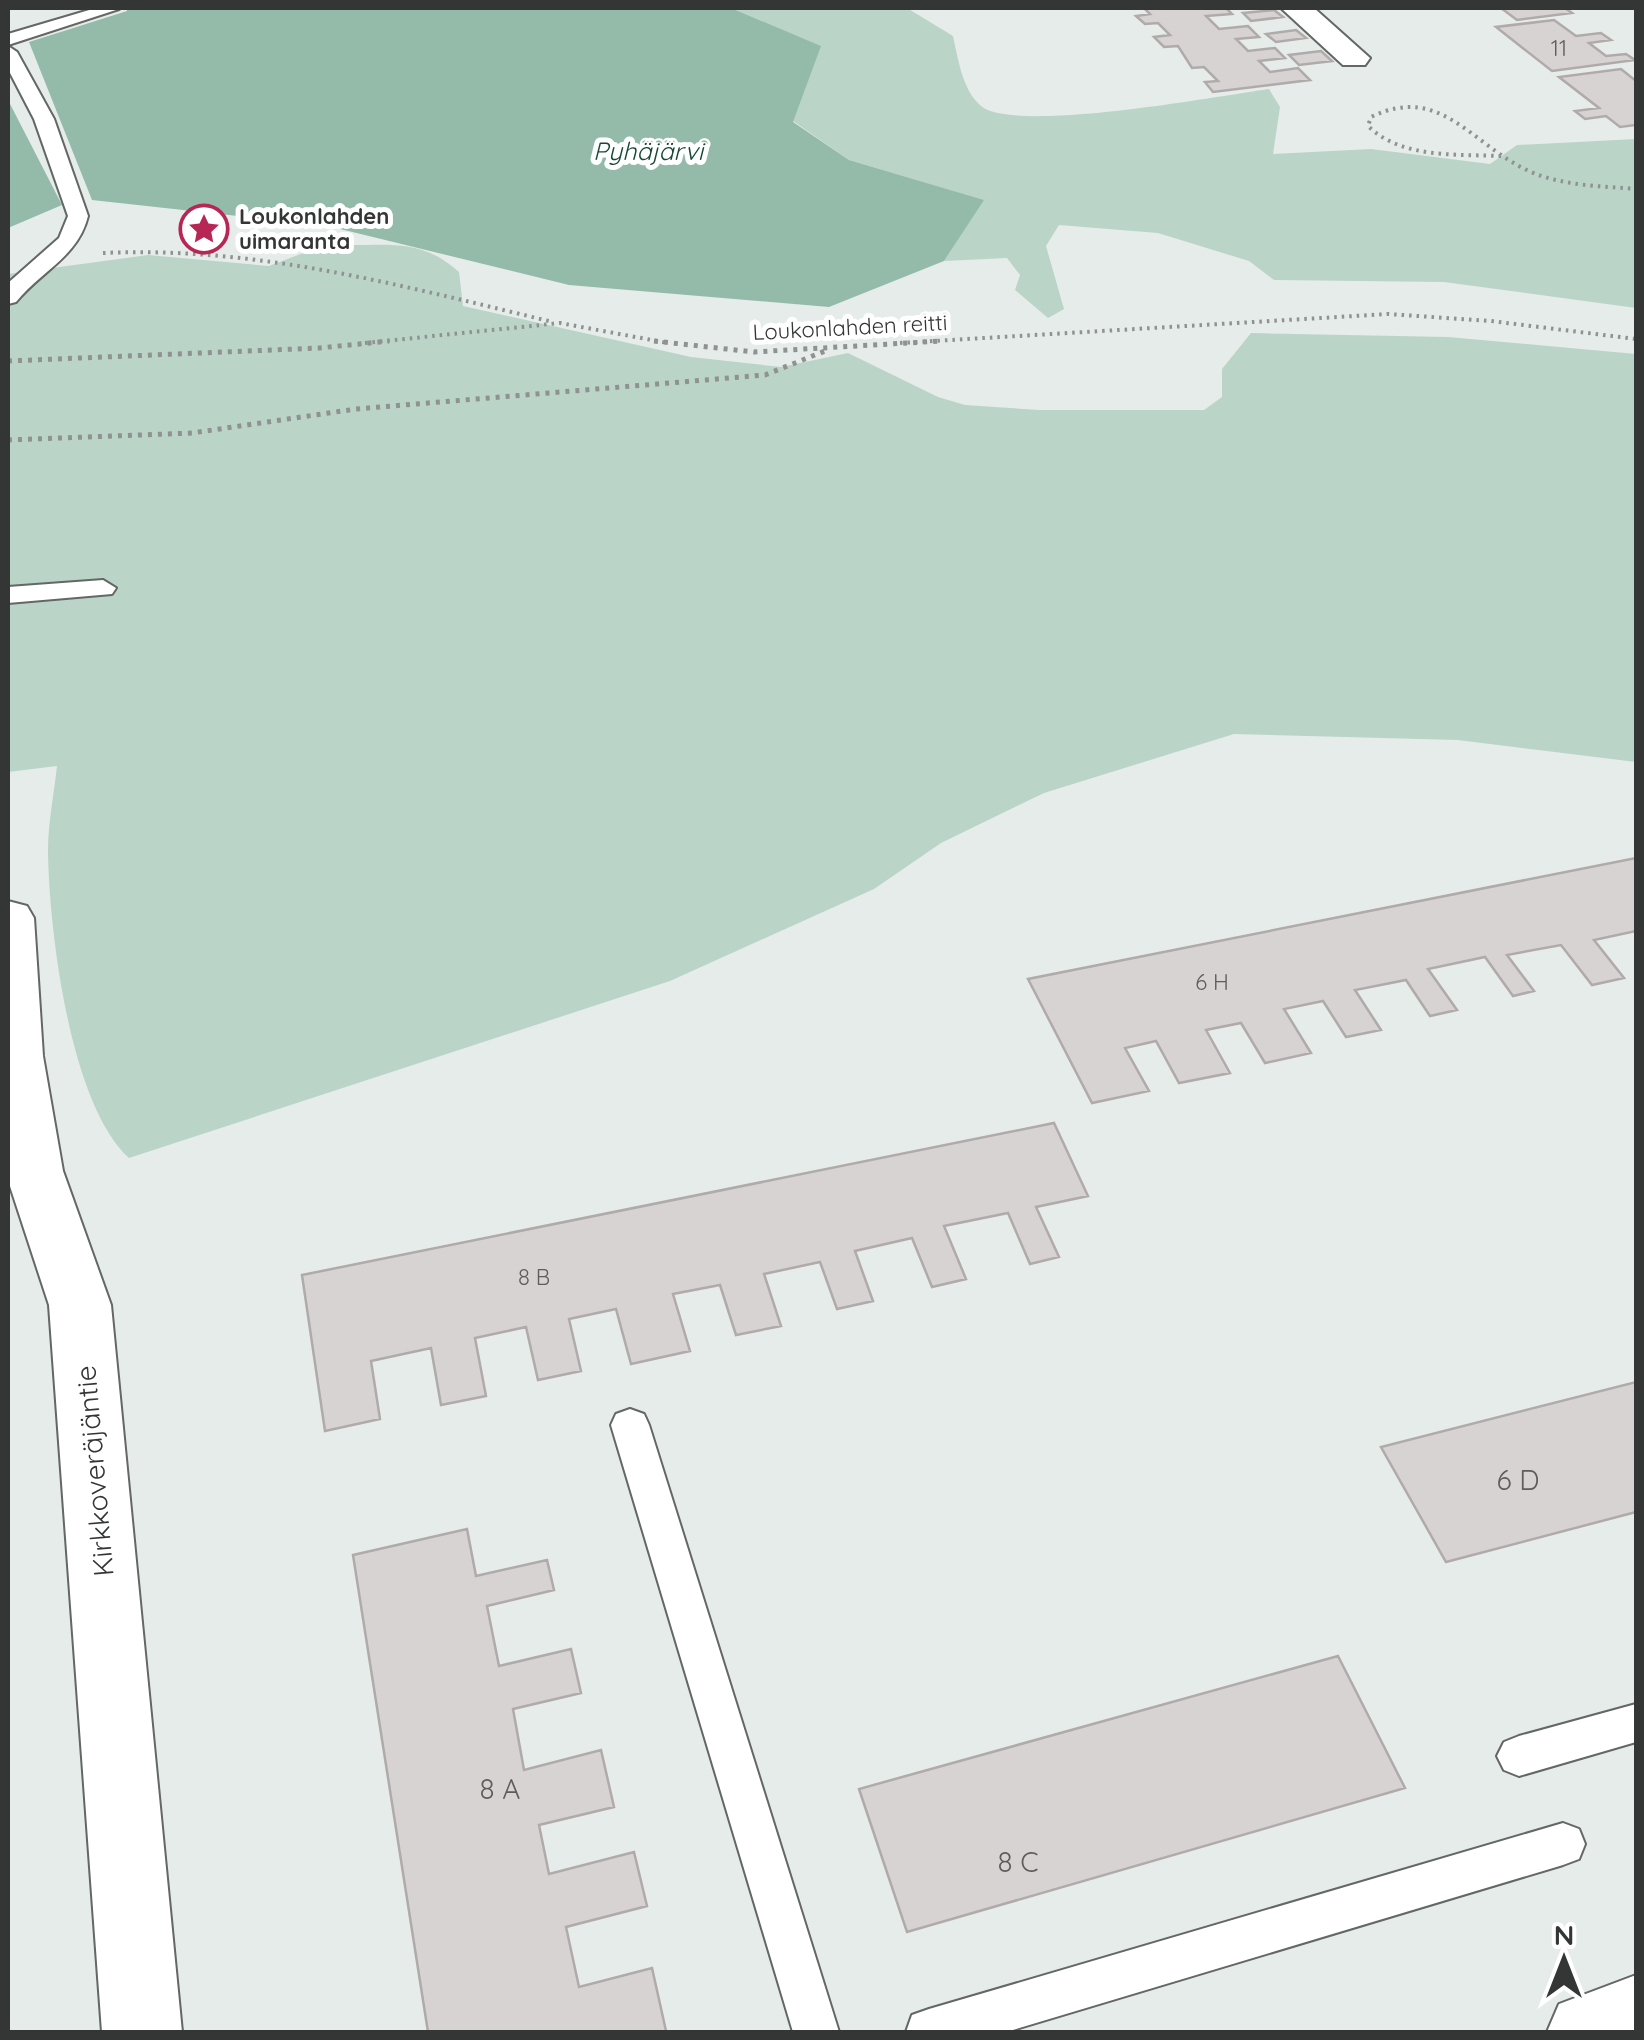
<svg xmlns="http://www.w3.org/2000/svg" width="1644" height="2040" viewBox="0 0 1644 2040" font-family="Quicksand,sans-serif">
<style>
.green{fill:#bbd4c8}
.water{fill:#94bba9}
.building{fill:#d8d3d3;stroke:#b0aaab;stroke-width:2.5}
.lines{fill:none;stroke-linecap:round;stroke-linejoin:round}
.service-casing{stroke:#636765;stroke-width:4}
.minor-casing{stroke:#636765;stroke-width:4}
.path-far1{stroke:#8e9290;stroke-width:4;stroke-dasharray:2.5 5;stroke-linecap:butt}
.path{stroke:#8e9290;stroke-width:5;stroke-dasharray:4 6;stroke-linecap:butt}
.service{fill:#fff;fill-rule:evenodd}
.minor{fill:#fff;fill-rule:evenodd}
.labels{text-anchor:middle;dominant-baseline:central;stroke-width:10;stroke-linejoin:round;paint-order:stroke}
.number-label{font-size:22px;fill:#5d5d5c}
.far-poi-label{font-size:22px;font-weight:bold;fill:#343635;stroke:#fff;text-anchor:start}
.far-street-label{font-size:22px;fill:#343635;stroke:#fff}
.far-water-label{font-size:25px;font-style:italic;fill:#164836;stroke:#fff}
.street-label{font-size:28px;fill:#343635;stroke:#fff}
.near-number-label{font-size:28px;fill:#5d5d5c}
</style>
<rect width="100%" height="100%" fill="#e6ece9"/>
<!-- green -->
<path class="green" d="M 731,8 L 907,8 L 953,36 C 958,58 962,90 981,106 C 1015,134 1218,96 1269,89 L 1280,107 L 1273,154 L 1371,149 L 1490,164 L 1517,145 L 1636,139 L 1636,308 L 1444,282 L 1274,280 L 1249,261 L 1158,233 L 1059,225 L 1046,246 L 1064,309 L 1048,318 L 1015,290 L 1020,275 L 1007,258 L 944,261 L 983,200 L 849,160 L 793,121 L 820,46 Z
M 350,245 C 395,245 423,240 459,272 L 463,306 L 691,357 L 781,367 L 848,353 L 938,397 L 965,405 L 1039,410 L 1204,410 L 1222,397 L 1222,369 L 1251,333 L 1448,337 L 1636,354 L 1636,762 L 1458,740 L 1234,734 L 1044,793 L 941,843 L 874,889 L 670,981 L 129,1158 C 70,1105 49,930 48,851 C 48,823 54,794 57,766 L 8,772 L 8,274 L 148,255 L 269,266 L 306,252 Z"/>
<!-- water -->
<path class="water" d="M 127,8 L 731,8 L 821,46 L 793,122 L 849,160 L 984,200 L 944,261 L 829,307 L 569,285 L 328,226 L 92,200 L 29,42 L 127,11 Z
M 8,100 L 62,205 L 8,228 Z"/>
<!-- building -->
<path class="building" d="M 1144,8 L 1226,8 L 1232,14 L 1206,16 L 1219,29 L 1248,26 L 1259,37 L 1236,39 L 1248,51 L 1275,48 L 1285,58 L 1259,61 L 1270,72 L 1298,68 L 1310,80 L 1213,92 L 1205,82 L 1218,81 L 1204,67 L 1192,68 L 1178,46 L 1164,47 L 1154,37 L 1170,35 L 1158,23 L 1145,24 L 1136,16 L 1150,14 Z
M 1501,8 L 1565,8 L 1572,13 L 1517,20 Z
M 1274,10 L 1283,17 L 1251,21 L 1243,13 Z
M 1554,20 L 1576,36 L 1601,33 L 1611,40 L 1589,43 L 1606,56 L 1626,54 L 1635,60 L 1552,71 L 1496,27 Z
M 1296,30 L 1306,38 L 1276,42 L 1266,34 Z
M 1321,51 L 1332,61 L 1299,65 L 1289,55 Z
M 1621,69 L 1636,81 L 1636,125 L 1620,127 L 1606,116 L 1585,119 L 1575,111 L 1599,108 L 1559,77 Z
M 1636,858 L 1636,931 L 1594,940 L 1624,978 L 1592,985 L 1561,945 L 1507,955 L 1534,991 L 1513,996 L 1485,957 L 1428,969 L 1457,1010 L 1430,1016 L 1406,980 L 1355,990 L 1381,1030 L 1346,1037 L 1323,1001 L 1284,1009 L 1311,1053 L 1265,1063 L 1241,1023 L 1206,1030 L 1230,1073 L 1179,1083 L 1156,1041 L 1125,1048 L 1149,1091 L 1092,1103 L 1028,979 Z
M 1054,1123 L 1088,1196 L 1036,1207 L 1059,1257 L 1030,1264 L 1008,1213 L 944,1226 L 966,1279 L 932,1287 L 912,1238 L 855,1251 L 873,1301 L 837,1309 L 820,1262 L 764,1274 L 781,1326 L 736,1335 L 720,1285 L 673,1294 L 690,1351 L 631,1364 L 616,1309 L 569,1319 L 581,1371 L 538,1380 L 526,1327 L 475,1338 L 486,1396 L 441,1405 L 431,1348 L 371,1361 L 380,1419 L 325,1431 L 302,1275 Z
M 1636,1382 L 1636,1512 L 1446,1562 L 1381,1447 Z
M 467,1529 L 476,1576 L 547,1560 L 554,1590 L 487,1606 L 499,1666 L 571,1649 L 581,1693 L 513,1709 L 524,1770 L 601,1750 L 614,1807 L 539,1825 L 549,1874 L 634,1852 L 647,1906 L 566,1927 L 579,1987 L 652,1968 L 666,2031 L 428,2032 L 353,1555 Z
M 1338,1656 L 1405,1788 L 907,1932 L 859,1789 Z"/>
<g class="lines">
<!-- service casing -->
<g class="service-casing">
<path id="service" d="M 96,8 L 119,9 L 8,45 L 8,34 Z
M 8,46 L 17,52 L 54,119 L 88,216 C 78,257 41,271 16,302 L 8,304 L 8,283 L 59,238 L 68,216 L 34,119 L 8,69 Z
M 103,580 L 116,588 L 112,594 L 8,603 L 8,587 Z
M 630,1409 L 644,1414 L 649,1425 L 839,2032 L 793,2032 L 611,1425 L 616,1414 Z
M 1636,1704 L 1636,1742 L 1519,1776 L 1504,1770 L 1497,1756 L 1504,1742 L 1519,1736 Z
M 1563,1823 L 1579,1829 L 1585,1844 L 1579,1859 L 1563,1865 L 1006,2032 L 906,2032 L 912,2015 L 929,2009 Z"/>
</g>
<!-- minor casing -->
<g class="minor-casing">
<path id="minor" d="M 1281,8 L 1314,8 L 1370,58 L 1365,65 L 1343,65 Z
M 8,901 L 27,906 L 34,918 L 43,1056 L 63,1171 L 111,1305 L 182,2032 L 102,2032 L 49,1305 L 8,1180 Z
M 1636,1975 L 1636,2032 L 1547,2032 L 1559,2004 Z"/>
</g>
<!-- path-far1 -->
<path class="path-far1" d="M 1501,156 C 1457,154 1402,159 1368,126 L 1371,117 C 1441,83 1471,145 1529,171 C 1562,186 1601,186 1636,189
M 103,253 C 258,246 403,286 553,322
M 365,343 L 560,323 L 668,343
M 900,343 L 1388,314 L 1491,321 L 1636,339"/>
<!-- path -->
<path class="path" d="M 654,341 L 754,352 L 941,341
M 8,361 L 319,348 L 389,341
M 8,440 L 192,433 L 356,409 L 765,375 L 825,351"/>
<!-- service -->
<use href="#service" class="service"/>
<!-- minor -->
<use href="#minor" class="minor"/>
</g>
<!-- icons -->
<defs>
<g id="sight-ring" transform="scale(2.5)"><circle r="9.5" fill="#fff" stroke="#b72755" stroke-width="1.5"/><path d="M0-6L1.8-2.2L6-1.7L2.9 1.2L3.7 5.4L0 3.3L-3.7 5.4L-2.9 1.2L-6-1.7L-1.8-2.2Z" fill="#b72755"/></g>
</defs>
<g fill-rule="evenodd">
<use href="#sight-ring" x="204" y="229"/>
</g>
<g class="labels">
<!-- number labels -->
<g class="number-label">
<text x="1559" y="48">11</text>
<text x="1212" y="982">6 H</text>
<text x="534" y="1277">8 B</text>
</g>
<!-- far-poi labels -->
<g class="far-poi-label">
<text x="239" y="216">Loukonlahden<tspan x="239" dy="25">uimaranta</tspan></text>
</g>
<!-- far-street labels -->
<g class="far-street-label">
<text transform="translate(850 327) rotate(-3)">Loukonlahden reitti</text>
</g>
<!-- far-water labels -->
<g class="far-water-label">
<text x="648" y="150">Pyhäjärvi</text>
</g>
<!-- street labels -->
<g class="street-label">
<text transform="translate(94 1471) rotate(-95)">Kirkkoveräjäntie</text>
</g>
<!-- near-number labels -->
<g class="near-number-label">
<text x="1518" y="1479">6 D</text>
<text x="500" y="1788">8 A</text>
<text x="1018" y="1861">8 C</text>
</g>
</g>
<!-- border -->
<rect width="1644" height="2040" fill="none" stroke="#343635" stroke-width="20"/>
<!-- north arrow -->
<g transform="translate(1564 1960)" stroke="#ffffff" stroke-width="8" paint-order="stroke">
<path d="M0-8L18 38L0 25L-18 38Z" fill="#343635"/>
<text y="-15" font-size="28" font-weight="bold" text-anchor="middle" fill="#343635">N</text>
</g>
</svg>
